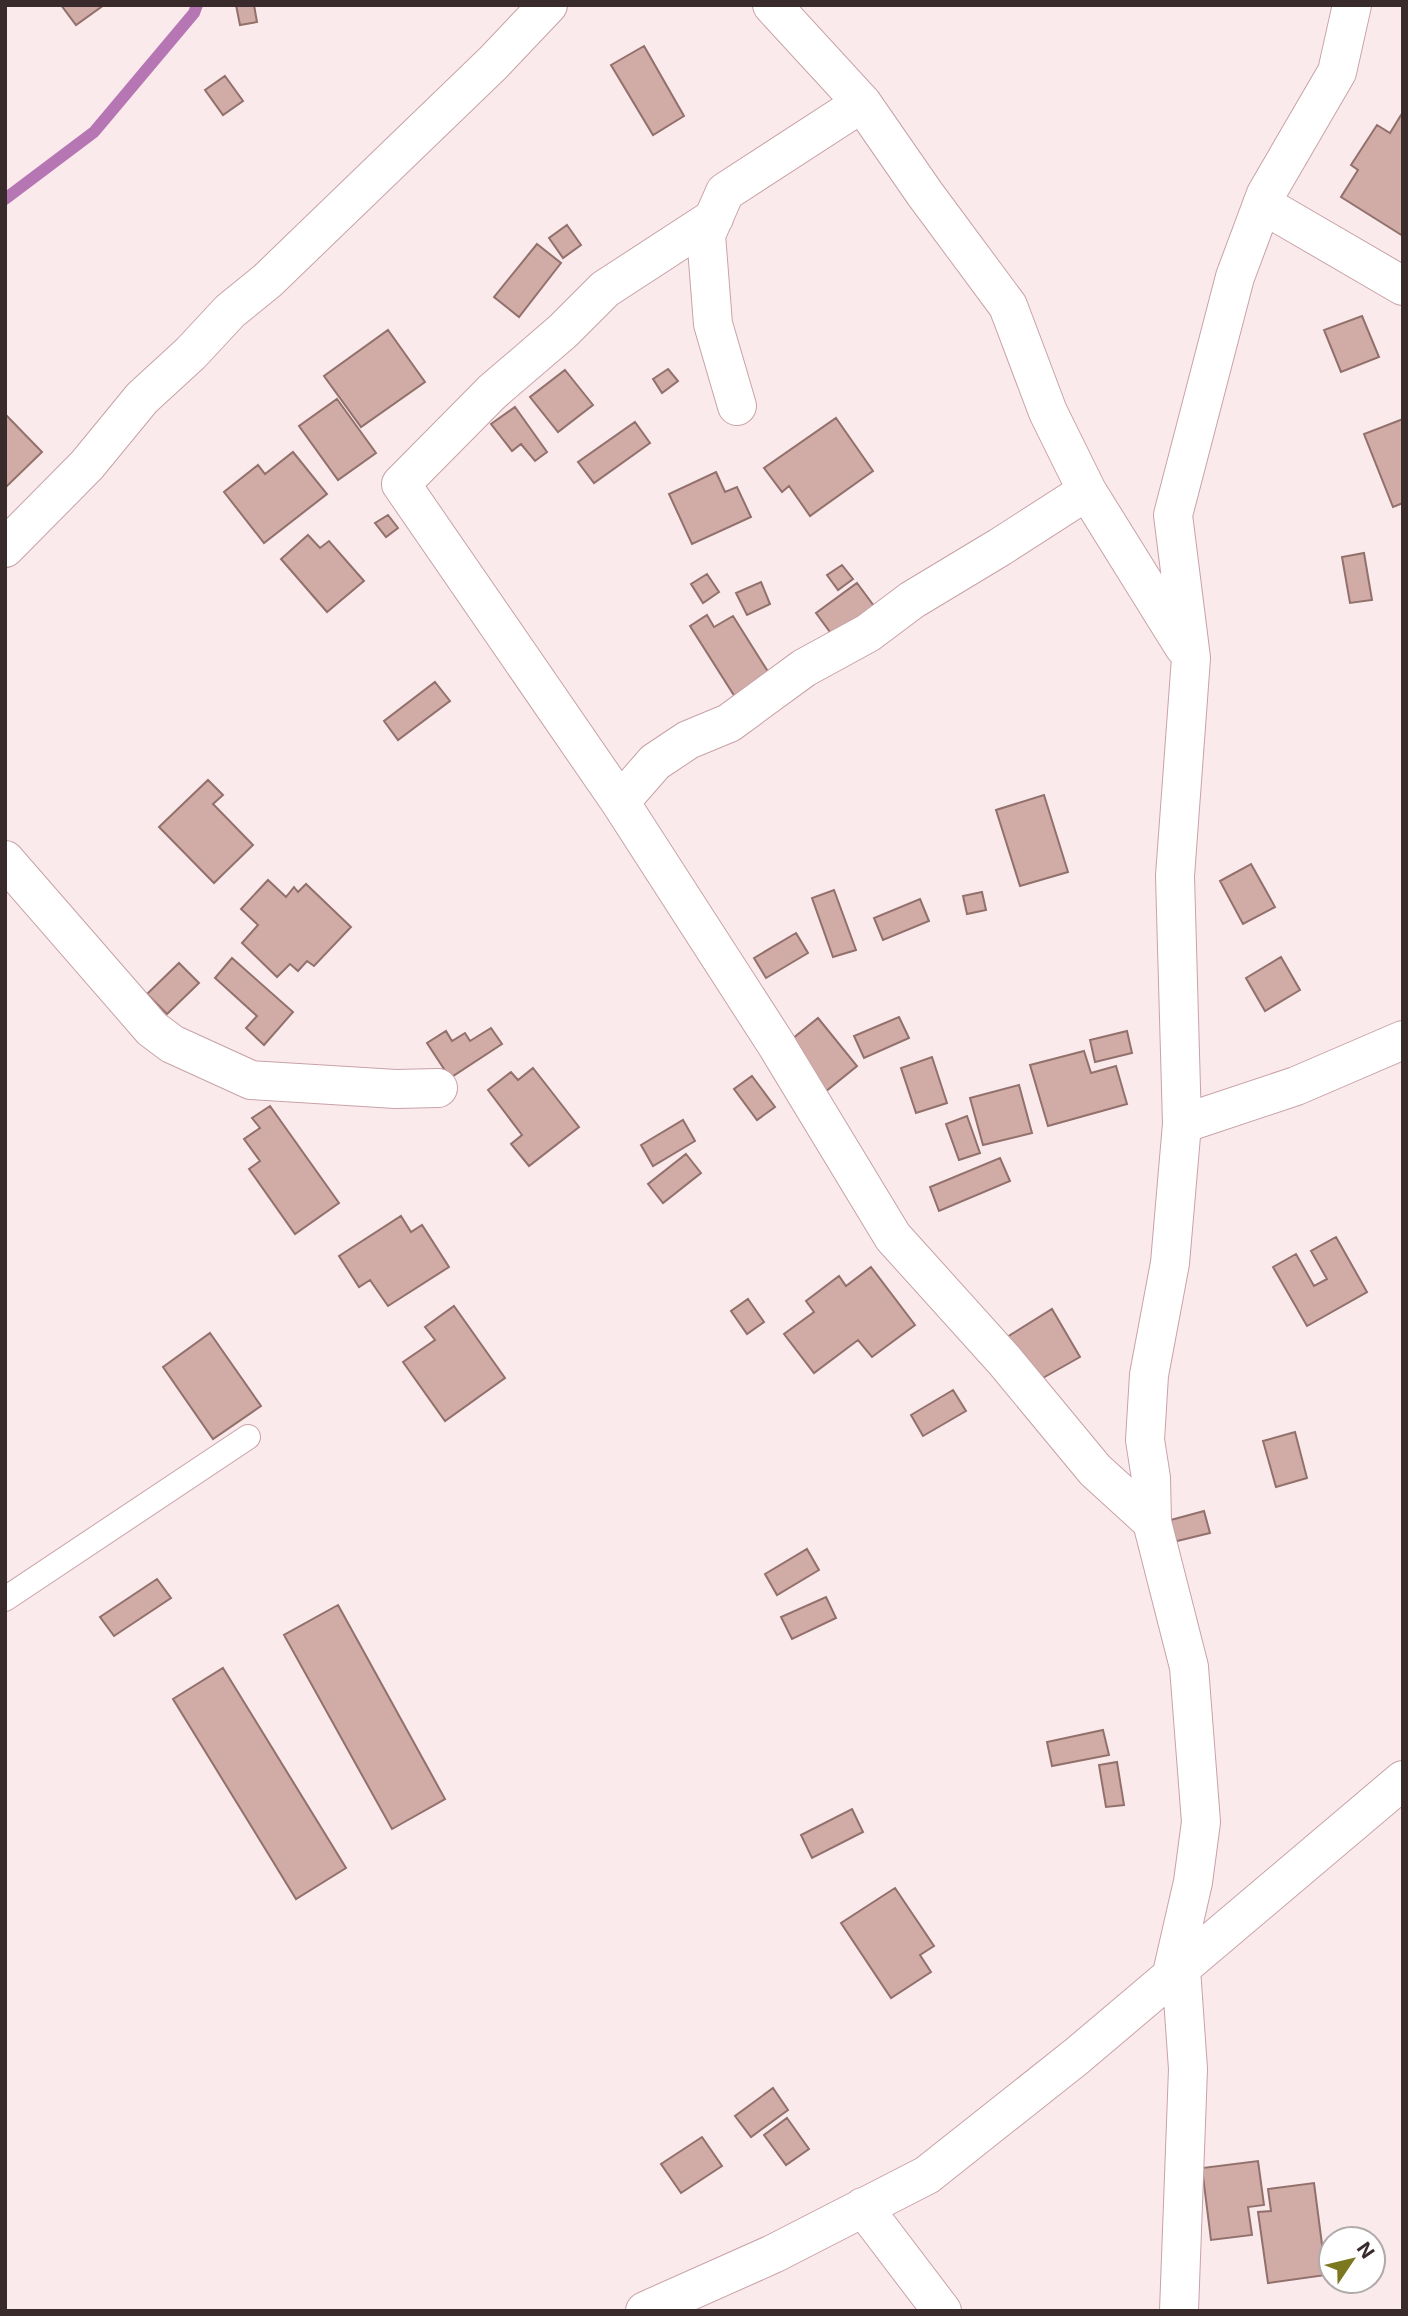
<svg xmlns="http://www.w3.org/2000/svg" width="1408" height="2316" viewBox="0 0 1408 2316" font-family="Inter,sans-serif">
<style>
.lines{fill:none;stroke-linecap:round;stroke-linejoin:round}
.stream{stroke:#b676b4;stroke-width:12}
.building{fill:#d1aba6;stroke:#92706b;stroke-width:2}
.lane-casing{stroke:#c8a2a8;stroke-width:26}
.street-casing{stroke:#c8a2a8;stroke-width:40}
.lane{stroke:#fff;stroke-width:24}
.street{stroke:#fff;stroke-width:38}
</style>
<rect width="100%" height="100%" fill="#faeaec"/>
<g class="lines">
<!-- stream -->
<path class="stream" d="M 5,199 L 94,132 L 194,13 L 197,5"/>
</g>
<!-- building -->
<path class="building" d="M 61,5 L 104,5 L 76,25 Z
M 236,5 L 254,5 L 257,22 L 240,25 Z
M 644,46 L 684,116 L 653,135 L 611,65 Z
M 225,76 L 243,101 L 223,115 L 205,90 Z
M 1401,115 L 1403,116 L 1403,236 L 1341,197 L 1358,170 L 1351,165 L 1377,125 L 1390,133 Z
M 567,225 L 581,245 L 563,258 L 549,238 Z
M 537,244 L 561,263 L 519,317 L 494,297 Z
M 1362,316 L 1379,357 L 1341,372 L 1324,330 Z
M 388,330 L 425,382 L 361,427 L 324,376 Z
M 668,369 L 678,381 L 662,393 L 653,379 Z
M 565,370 L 593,405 L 558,432 L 530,397 Z
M 337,399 L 376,453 L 338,480 L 299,426 Z
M 515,407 L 547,452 L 535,461 L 521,444 L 512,451 L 491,424 Z
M 5,414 L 42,452 L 5,488 Z
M 836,418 L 873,471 L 810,516 L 789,486 L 782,492 L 764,468 Z
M 1403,419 L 1403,503 L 1393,507 L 1364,434 Z
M 635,422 L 650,443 L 594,483 L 578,462 Z
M 293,452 L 327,494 L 264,543 L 224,492 L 258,465 L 265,474 Z
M 716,472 L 725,492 L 737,487 L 751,517 L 692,544 L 669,494 Z
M 388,515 L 398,528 L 386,537 L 375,523 Z
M 308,535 L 320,548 L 329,541 L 364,581 L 327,612 L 281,559 Z
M 1364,553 L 1372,600 L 1350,603 L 1342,557 Z
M 842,565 L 853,579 L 838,590 L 827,575 Z
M 707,574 L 719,592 L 703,603 L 691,584 Z
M 761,582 L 770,604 L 747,615 L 736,593 Z
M 857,583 L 874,606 L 833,636 L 816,613 Z
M 707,615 L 714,627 L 733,616 L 772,678 L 737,700 L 690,626 Z
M 435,682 L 450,701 L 398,740 L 384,721 Z
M 208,780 L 223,795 L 213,804 L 253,845 L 214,883 L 159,827 Z
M 1044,795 L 1068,872 L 1020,886 L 996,810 Z
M 1251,864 L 1275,907 L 1243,924 L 1220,881 Z
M 268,880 L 286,897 L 294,887 L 298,892 L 306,884 L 351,927 L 314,966 L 307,961 L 298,971 L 290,964 L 277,977 L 242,943 L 258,925 L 241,909 Z
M 834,890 L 856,950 L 833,957 L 812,898 Z
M 982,892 L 986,910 L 967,914 L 963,896 Z
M 920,899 L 929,921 L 883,940 L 874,918 Z
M 796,933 L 808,953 L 766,978 L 754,958 Z
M 1281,957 L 1300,990 L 1265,1011 L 1246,978 Z
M 232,958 L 293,1012 L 264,1045 L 246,1028 L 257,1016 L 215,978 Z
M 179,963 L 199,983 L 167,1014 L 147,994 Z
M 899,1017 L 909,1038 L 864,1058 L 854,1036 Z
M 818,1018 L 857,1066 L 825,1092 L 786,1044 Z
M 491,1028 L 502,1044 L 450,1078 L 427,1043 L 446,1031 L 452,1041 L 465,1033 L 470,1041 Z
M 1127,1031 L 1132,1053 L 1095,1062 L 1090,1040 Z
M 1084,1051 L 1091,1073 L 1116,1066 L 1127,1104 L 1048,1126 L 1030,1065 Z
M 932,1057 L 947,1103 L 916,1113 L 901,1068 Z
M 533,1068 L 579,1127 L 529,1166 L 511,1144 L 522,1135 L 488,1090 L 511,1072 L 518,1080 Z
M 752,1076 L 775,1107 L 757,1120 L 734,1089 Z
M 1019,1085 L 1032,1133 L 983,1145 L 970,1098 Z
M 270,1106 L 339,1203 L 295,1234 L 249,1169 L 260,1161 L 244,1139 L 260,1128 L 252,1118 Z
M 967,1116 L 980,1153 L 959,1160 L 946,1124 Z
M 683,1120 L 695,1141 L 653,1166 L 641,1145 Z
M 686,1154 L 701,1173 L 663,1203 L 648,1184 Z
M 1000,1158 L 1010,1181 L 939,1211 L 930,1187 Z
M 401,1216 L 411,1232 L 422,1225 L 449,1267 L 388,1306 L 370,1280 L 359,1287 L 339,1256 Z
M 1336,1237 L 1367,1292 L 1307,1326 L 1273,1267 L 1296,1254 L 1314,1286 L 1327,1279 L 1311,1251 Z
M 871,1267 L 915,1325 L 872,1357 L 858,1340 L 814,1373 L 784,1334 L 814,1312 L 806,1301 L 839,1276 L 846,1286 Z
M 748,1299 L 764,1322 L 747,1334 L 731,1311 Z
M 454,1306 L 505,1378 L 445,1421 L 403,1362 L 435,1340 L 425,1327 Z
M 1052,1309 L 1080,1357 L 1034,1383 L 1007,1337 Z
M 210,1333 L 261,1406 L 213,1439 L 163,1367 Z
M 953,1390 L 966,1411 L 923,1436 L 911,1415 Z
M 1295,1432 L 1307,1478 L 1276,1487 L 1263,1441 Z
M 1204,1511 L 1210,1533 L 1173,1542 L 1167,1521 Z
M 807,1549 L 819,1570 L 777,1595 L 765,1574 Z
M 157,1579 L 171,1598 L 114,1636 L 100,1617 Z
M 826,1597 L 836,1618 L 792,1639 L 781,1617 Z
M 338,1605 L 445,1799 L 392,1829 L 284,1635 Z
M 223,1668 L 346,1868 L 296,1899 L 173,1699 Z
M 1103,1730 L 1109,1755 L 1052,1766 L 1047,1742 Z
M 1117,1762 L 1124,1805 L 1106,1807 L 1099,1765 Z
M 852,1809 L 863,1832 L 812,1858 L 801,1835 Z
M 895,1888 L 934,1946 L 920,1955 L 931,1972 L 891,1998 L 841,1923 Z
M 773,2088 L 788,2110 L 751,2137 L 735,2116 Z
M 787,2118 L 809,2149 L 786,2165 L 764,2135 Z
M 702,2137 L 722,2166 L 681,2193 L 661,2164 Z
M 1258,2161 L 1264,2205 L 1248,2207 L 1252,2235 L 1211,2240 L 1202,2168 Z
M 1314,2183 L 1326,2275 L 1268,2283 L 1258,2212 L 1271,2211 L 1268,2189 Z"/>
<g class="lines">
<!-- lane casing -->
<g class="lane-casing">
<path id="lane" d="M 5,1599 L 248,1437"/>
</g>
<!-- street casing -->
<g class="street-casing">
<path id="street" d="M 772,5 L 862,103 L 925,194 L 1008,306 L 1048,412 L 1087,491 L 1184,647
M 1262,204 L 1403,286
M 714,218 L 605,289 L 563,331 L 492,392 L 401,484 L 620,802 L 776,1044 L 893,1237 L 1004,1360 L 1095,1470 L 1152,1522
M 737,406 L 713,324 L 706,235 L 725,192 L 862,103
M 5,548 L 87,465 L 142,398 L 191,353 L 230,311 L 267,281 L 493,63 L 548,5
M 620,802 L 655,762 L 688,740 L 729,723 L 804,668 L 868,633 L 912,600 L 1000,547 L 1087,491
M 5,860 L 152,1029 L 172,1044 L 251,1080 L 396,1089 L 438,1088
M 1182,1124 L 1296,1086 L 1403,1040
M 1171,1978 L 1193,1882 L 1201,1822 L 1189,1667 L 1152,1522 L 1151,1478 L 1145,1440 L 1149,1375 L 1170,1263 L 1182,1124 L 1175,876 L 1191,658 L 1173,515 L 1235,277 L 1266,194 L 1337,72 L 1352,5
M 863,2207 L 942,2311
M 645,2311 L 773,2254 L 927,2175 L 1077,2056 L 1403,1780
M 1179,2311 L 1188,2069 L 1181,1969"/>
</g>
<!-- lane -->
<use href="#lane" class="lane"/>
<!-- street -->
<use href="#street" class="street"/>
</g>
<!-- border -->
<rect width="1408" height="2316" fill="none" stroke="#392a2c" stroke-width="14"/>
<!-- north arrow -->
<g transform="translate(1352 2260) rotate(55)"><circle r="33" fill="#ffffff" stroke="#b0aaab" stroke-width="2"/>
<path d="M0-5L12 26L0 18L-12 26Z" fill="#7b781f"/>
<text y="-10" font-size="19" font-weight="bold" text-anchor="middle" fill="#392a2c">N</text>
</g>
</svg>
